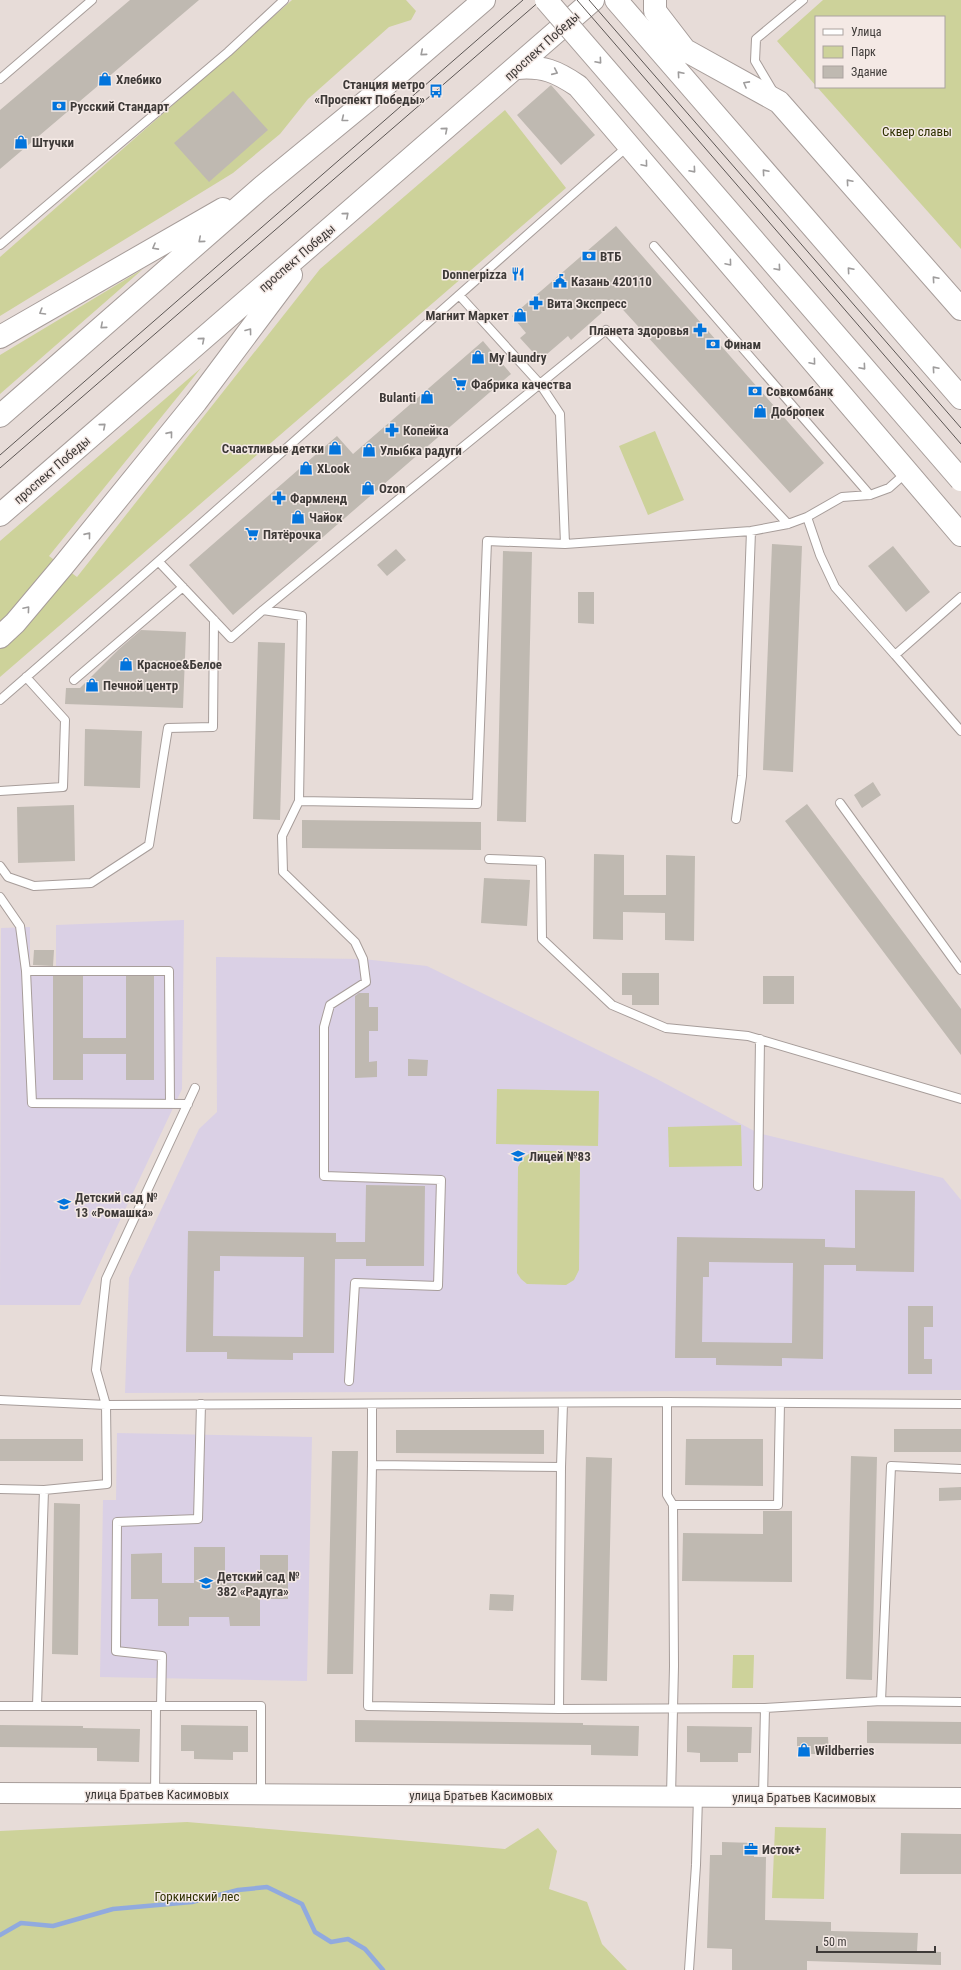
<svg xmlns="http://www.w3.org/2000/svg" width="961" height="1970" viewBox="0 0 961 1970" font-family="'Roboto Condensed',sans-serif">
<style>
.education{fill:#dad0e5}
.green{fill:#cdd29a}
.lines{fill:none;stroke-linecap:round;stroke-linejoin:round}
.stream{stroke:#91aade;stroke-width:4.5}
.building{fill:#bfb9b1;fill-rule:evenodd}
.service-casing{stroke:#a79d9a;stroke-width:10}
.tertiary-casing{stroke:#a79d9a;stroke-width:22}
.secondary-casing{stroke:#a79d9a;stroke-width:24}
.primary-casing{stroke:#a79d9a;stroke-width:24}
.service{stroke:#fff;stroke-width:8}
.tertiary{stroke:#fff;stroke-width:20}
.secondary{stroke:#fff;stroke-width:22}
.primary{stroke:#fff;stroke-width:22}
.tram{stroke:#5d5755;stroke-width:1}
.secondary-bridge-casing{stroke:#a79d9a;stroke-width:24;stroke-linecap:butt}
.secondary-bridge{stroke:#fff;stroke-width:22}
.oneway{stroke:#9e9c9c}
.labels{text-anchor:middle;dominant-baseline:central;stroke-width:3;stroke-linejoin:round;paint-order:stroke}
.street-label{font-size:13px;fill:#3e3a38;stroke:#f4e9e5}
.poi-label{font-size:13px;font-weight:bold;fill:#3e3a38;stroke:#f4e9e5;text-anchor:start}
.park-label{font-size:13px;fill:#2f3100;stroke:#f4e9e5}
</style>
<rect width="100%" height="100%" fill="#e7dcd8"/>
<!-- education -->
<path class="education" d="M 184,920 L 182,1089 L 80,1305 L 0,1305 L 1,928 L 30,927 L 30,966 L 56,966 L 56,925 Z
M 216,957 L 363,959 L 427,966 L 655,1078 L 758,1133 L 943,1178 L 961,1200 L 961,1390 L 125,1393 L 129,1278 L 199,1129 L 217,1112 Z
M 117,1433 L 312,1437 L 307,1681 L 100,1677 L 103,1500 L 116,1500 Z"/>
<!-- green -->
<path class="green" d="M 292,0 L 406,0 L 416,11 L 411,20 L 389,27 L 308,99 L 280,134 L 233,173 L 0,316 L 0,257 Z
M 823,0 L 961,0 L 961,249 L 817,87 L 944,87 L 944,17 L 816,17 L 816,86 L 777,41 Z
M 505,110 L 566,188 L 0,677 L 0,541 L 201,368 L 49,556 L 77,577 L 320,269 Z
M 143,269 L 0,394 L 0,355 Z
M 655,431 L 684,500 L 648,515 L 619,446 Z
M 497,1089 L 599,1091 L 598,1146 L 496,1144 Z
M 741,1125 L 742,1166 L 669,1167 L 668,1127 Z
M 533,1151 C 548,1152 572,1147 580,1162 L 579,1270 L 574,1280 L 566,1285 L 527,1284 L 521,1279 L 517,1273 L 518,1167 L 523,1158 Z
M 733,1655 L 754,1655 L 753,1688 L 732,1688 Z
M 187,1822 L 505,1849 L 538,1828 L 557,1851 L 549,1889 L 587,1902 L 602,1944 L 627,1970 L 0,1970 L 0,1831 Z
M 775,1827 L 826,1828 L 824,1899 L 772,1898 Z"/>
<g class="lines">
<!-- stream -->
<path class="stream" d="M 0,1935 L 21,1923 L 53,1926 L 113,1909 L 192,1902 L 238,1890 L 267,1887 L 302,1904 L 315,1932 L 331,1942 L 348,1939 L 365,1949 L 383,1970"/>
</g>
<!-- building -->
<path class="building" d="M 130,0 L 199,0 L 0,169 L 0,110 Z
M 551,85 L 595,135 L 561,165 L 517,115 Z
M 233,91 L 268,130 L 209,182 L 174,143 Z
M 616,226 L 824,463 L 790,493 L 615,301 L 571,340 L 568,336 L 540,360 L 520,338 L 526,333 L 512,316 Z
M 483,341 L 511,374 L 233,615 L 189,565 L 337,436 L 353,454 Z
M 772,544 L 802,546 L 793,772 L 763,770 Z
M 893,546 L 930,592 L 906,612 L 868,566 Z
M 396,549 L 406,560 L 387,576 L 377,565 Z
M 503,551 L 532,552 L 526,822 L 497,821 Z
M 578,592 L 594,592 L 594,624 L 578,623 Z
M 141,630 L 186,632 L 183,708 L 65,704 L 66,688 L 80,688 L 119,649 Z
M 258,642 L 285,643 L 280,820 L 253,819 Z
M 85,729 L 142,731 L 140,788 L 84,786 Z
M 873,782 L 881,795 L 862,808 L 854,795 Z
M 807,804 L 961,1009 L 961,1055 L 785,821 Z
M 74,805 L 75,861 L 18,863 L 17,807 Z
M 302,820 L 481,822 L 481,850 L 302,848 Z
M 594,854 L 624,855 L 624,895 L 666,895 L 666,855 L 695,856 L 694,941 L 665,940 L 665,913 L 623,912 L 623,940 L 593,939 Z
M 484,878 L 530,880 L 527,926 L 481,923 Z
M 34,950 L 54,950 L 53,966 L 33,965 Z
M 622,973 L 659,973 L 659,1005 L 632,1005 L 632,995 L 622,995 Z
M 53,976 L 83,976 L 83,1038 L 126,1038 L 126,976 L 154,976 L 154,1080 L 126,1080 L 126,1054 L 83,1054 L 83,1080 L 53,1080 Z
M 763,976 L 794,976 L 794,1004 L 763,1004 Z
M 359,993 L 369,993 L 369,1007 L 378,1007 L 378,1031 L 369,1031 L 369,1062 L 377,1061 L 377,1077 L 355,1078 L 355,996 Z
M 408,1059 L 428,1060 L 427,1076 L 408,1076 Z
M 366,1185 L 425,1186 L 424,1266 L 366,1266 L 366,1259 L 335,1259 L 334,1353 L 293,1353 L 293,1360 L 227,1359 L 227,1352 L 186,1352 L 188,1231 L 336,1233 L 336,1242 L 365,1242 ZM 220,1256 L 304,1257 L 303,1337 L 213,1336 L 214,1271 L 220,1271 Z
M 855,1190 L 915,1191 L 914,1272 L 856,1271 L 856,1265 L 824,1265 L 823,1359 L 782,1358 L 782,1366 L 716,1365 L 716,1358 L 675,1358 L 677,1237 L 825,1239 L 825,1247 L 855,1248 ZM 709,1262 L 793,1263 L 792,1343 L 702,1342 L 703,1277 L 709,1277 Z
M 908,1306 L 933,1306 L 933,1327 L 924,1327 L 924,1359 L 932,1359 L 932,1374 L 908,1374 Z
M 894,1429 L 961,1429 L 961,1452 L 894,1452 Z
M 396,1430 L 544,1430 L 544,1454 L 396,1453 Z
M 0,1439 L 83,1439 L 83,1461 L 0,1461 Z
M 686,1439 L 763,1439 L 763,1486 L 685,1485 Z
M 332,1451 L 358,1451 L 353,1674 L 327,1674 Z
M 851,1456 L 877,1457 L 872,1680 L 846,1679 Z
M 586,1457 L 612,1458 L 607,1681 L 581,1680 Z
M 961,1487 L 961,1500 L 939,1501 L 939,1488 Z
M 54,1503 L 80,1504 L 78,1655 L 52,1654 Z
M 763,1511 L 792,1511 L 792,1582 L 682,1581 L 683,1533 L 763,1534 Z
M 194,1547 L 225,1547 L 225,1583 L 260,1583 L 260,1555 L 288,1555 L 288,1599 L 260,1599 L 260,1626 L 230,1626 L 229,1617 L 189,1617 L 189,1626 L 158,1626 L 158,1599 L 131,1599 L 131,1554 L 162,1553 L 162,1583 L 194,1583 Z
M 490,1594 L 514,1595 L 513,1611 L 489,1610 Z
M 355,1720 L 583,1723 L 583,1725 L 639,1726 L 638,1756 L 591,1755 L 591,1745 L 355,1742 Z
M 867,1721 L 961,1722 L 961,1744 L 867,1743 Z
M 0,1725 L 83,1726 L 83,1728 L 140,1729 L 139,1762 L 97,1761 L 97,1748 L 0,1747 Z
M 181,1725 L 248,1726 L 248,1752 L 233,1752 L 233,1760 L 194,1759 L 194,1751 L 181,1751 Z
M 687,1726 L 752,1727 L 751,1753 L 738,1753 L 738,1762 L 700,1762 L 700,1753 L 687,1752 Z
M 797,1737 L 828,1737 L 829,1754 L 797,1754 Z
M 901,1833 L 961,1834 L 961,1874 L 900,1874 Z
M 722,1842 L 754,1843 L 754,1857 L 766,1857 L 765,1920 L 831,1922 L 831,1931 L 918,1933 L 917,1951 L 941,1952 L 941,1965 L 807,1961 L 807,1970 L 732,1970 L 732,1949 L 707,1948 L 710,1855 L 722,1855 Z"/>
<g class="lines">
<!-- service casing -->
<g class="service-casing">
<path id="service" d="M 0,79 L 92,0
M 774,93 L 755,61 L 756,39 L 803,0
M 0,245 L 228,52 L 284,0
M 654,246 L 870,495
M 807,517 L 820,555 L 835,587 L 895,655
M 565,544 L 751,531 L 788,524 L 807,517 L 842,497 L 870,495 L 889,488 L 907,472
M 159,562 L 231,638 L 263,610 L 302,616 L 299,801 L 477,804 L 487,541 L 565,544 L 560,414 L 540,384 L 459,295
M 961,597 L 895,655 L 961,731
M 263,610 L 606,330 L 788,524
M 74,680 L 183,587
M 0,700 C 211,517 418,330 628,146
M 0,791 L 63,787 L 65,720 L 26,677
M 299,801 L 282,836 L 283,872 L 355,942 L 363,959 L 366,982 L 330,1005 L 324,1027 L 324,1176 L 441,1180 L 438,1286 L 355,1283 L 349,1381
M 840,803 L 961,970
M 736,819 L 742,776 L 751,531
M 489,859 L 541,861 L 542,939 L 612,1005 L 666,1028 L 748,1036 L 961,1099
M 0,866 L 8,877 L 34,886 L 91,883 L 149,845 L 168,728 L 213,727 L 214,620
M 0,897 L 20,926 L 26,971 L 32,1103 L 188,1104
M 26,971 L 169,971 L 170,1104
M 758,1186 L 760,1039
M 0,1400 L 106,1405 L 667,1402 L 961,1404
M 667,1402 L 667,1495 L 673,1505 L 674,1666 L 671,1796
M 372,1404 L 372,1465
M 561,1467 L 563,1403
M 961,1469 L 891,1466 L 881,1701 L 961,1702
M 0,1489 L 44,1490 L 37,1706 L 0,1706
M 44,1490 L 107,1484 L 106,1405 L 96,1370 L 106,1279 L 195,1088
M 673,1505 L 778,1505 L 780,1403
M 37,1706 L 261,1706 L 261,1794
M 161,1706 L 162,1656 L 116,1651 L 117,1522 L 198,1519 L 201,1404
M 559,1709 L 561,1467 L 372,1465 L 368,1706 L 559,1709 L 765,1708 L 881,1701
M 155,1794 L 156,1706
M 763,1797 L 765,1708
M 689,1970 L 696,1865 L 698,1797"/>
</g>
<!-- tertiary casing -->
<g class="tertiary-casing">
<path id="tertiary" d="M 0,1793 L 961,1798"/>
</g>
<!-- secondary casing -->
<g class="secondary-casing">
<path id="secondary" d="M 616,0 L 961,398
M 655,0 L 655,11 L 685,50 L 779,102 L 961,309
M 517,68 C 543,66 556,71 578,86 L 961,535"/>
</g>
<!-- primary casing -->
<g class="primary-casing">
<path id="primary" d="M 0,337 L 223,209
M 0,416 L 262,187 L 374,95 L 484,0
M 0,515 L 593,0
M 0,637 L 15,623 L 63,566 L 196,402 L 291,275"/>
</g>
<!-- service -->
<use href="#service" class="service"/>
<!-- tertiary -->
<use href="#tertiary" class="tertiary"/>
<!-- secondary -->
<use href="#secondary" class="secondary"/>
<!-- primary -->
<use href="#primary" class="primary"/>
<!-- tram -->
<path class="tram" d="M 577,0 L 961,444
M 589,0 L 961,428
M 0,455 L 523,0
M 0,468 L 541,0"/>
<!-- secondary-bridge casing -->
<g class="secondary-bridge-casing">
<path id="secondary-bridge" d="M 546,0 L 961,480"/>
</g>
<!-- secondary-bridge -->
<use href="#secondary-bridge" class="secondary-bridge"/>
</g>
<!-- one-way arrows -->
<defs><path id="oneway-chevron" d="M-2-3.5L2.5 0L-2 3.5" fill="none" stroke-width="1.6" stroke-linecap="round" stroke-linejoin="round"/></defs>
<g class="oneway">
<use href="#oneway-chevron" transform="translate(423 53) rotate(140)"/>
<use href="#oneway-chevron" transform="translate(599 61) rotate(49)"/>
<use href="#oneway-chevron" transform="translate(555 72) rotate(24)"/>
<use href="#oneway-chevron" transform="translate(680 74) rotate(-131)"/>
<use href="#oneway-chevron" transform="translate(746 84) rotate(-151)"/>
<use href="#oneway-chevron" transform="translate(344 119) rotate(141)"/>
<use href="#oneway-chevron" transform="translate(445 130) rotate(-41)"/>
<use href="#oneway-chevron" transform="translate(645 164) rotate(50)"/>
<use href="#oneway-chevron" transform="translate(693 170) rotate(49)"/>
<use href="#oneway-chevron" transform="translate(765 172) rotate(-131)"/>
<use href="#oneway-chevron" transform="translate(849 182) rotate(-131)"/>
<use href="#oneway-chevron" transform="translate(346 215) rotate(-41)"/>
<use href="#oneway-chevron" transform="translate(201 240) rotate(139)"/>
<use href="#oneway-chevron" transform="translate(155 247) rotate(151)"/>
<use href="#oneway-chevron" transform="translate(729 263) rotate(50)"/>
<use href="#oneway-chevron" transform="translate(778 268) rotate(49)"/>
<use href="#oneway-chevron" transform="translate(850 270) rotate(-131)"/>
<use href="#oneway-chevron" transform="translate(935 279) rotate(-131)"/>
<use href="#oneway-chevron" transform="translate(42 312) rotate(149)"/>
<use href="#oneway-chevron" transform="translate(103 326) rotate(139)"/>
<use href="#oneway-chevron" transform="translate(249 331) rotate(-53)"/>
<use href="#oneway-chevron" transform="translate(202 340) rotate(-41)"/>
<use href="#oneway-chevron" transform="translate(813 362) rotate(50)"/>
<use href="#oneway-chevron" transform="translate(863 367) rotate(49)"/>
<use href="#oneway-chevron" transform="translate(935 369) rotate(-131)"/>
<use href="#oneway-chevron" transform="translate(103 426) rotate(-41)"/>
<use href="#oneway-chevron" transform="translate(170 434) rotate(-51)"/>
<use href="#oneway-chevron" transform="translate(88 535) rotate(-51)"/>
<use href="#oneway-chevron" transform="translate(27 609) rotate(-50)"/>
</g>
<!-- icons -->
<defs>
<g id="shop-bare" transform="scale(1.08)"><path d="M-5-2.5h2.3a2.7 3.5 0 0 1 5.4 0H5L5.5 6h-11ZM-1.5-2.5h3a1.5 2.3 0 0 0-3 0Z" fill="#0274dc" stroke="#f4e9e5" stroke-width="2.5" paint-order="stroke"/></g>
<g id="bus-bare" transform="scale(1.08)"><path d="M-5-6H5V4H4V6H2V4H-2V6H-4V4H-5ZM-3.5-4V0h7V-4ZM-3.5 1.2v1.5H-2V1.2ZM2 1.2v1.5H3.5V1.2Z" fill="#0274dc" stroke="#f4e9e5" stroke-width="2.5" paint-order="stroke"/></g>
<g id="bank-bare" transform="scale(1.08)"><path d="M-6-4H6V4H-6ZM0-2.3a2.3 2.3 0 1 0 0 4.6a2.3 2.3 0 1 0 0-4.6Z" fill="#0274dc" stroke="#f4e9e5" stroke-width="2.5" paint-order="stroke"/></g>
<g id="restaurant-bare" transform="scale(1.08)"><path d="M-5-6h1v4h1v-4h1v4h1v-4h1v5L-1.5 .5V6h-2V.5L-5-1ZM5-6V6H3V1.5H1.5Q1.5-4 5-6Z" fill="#0274dc" stroke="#f4e9e5" stroke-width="2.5" paint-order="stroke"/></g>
<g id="civic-bare" transform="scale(1.08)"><path d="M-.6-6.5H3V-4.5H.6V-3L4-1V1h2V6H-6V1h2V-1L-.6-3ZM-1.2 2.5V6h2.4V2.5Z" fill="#0274dc" stroke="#f4e9e5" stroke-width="2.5" paint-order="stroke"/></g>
<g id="pharmacy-bare" transform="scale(1.08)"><path d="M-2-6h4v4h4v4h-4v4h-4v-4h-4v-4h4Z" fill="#0274dc" stroke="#f4e9e5" stroke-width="2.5" paint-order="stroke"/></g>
<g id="supermarket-bare" transform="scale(1.08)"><path d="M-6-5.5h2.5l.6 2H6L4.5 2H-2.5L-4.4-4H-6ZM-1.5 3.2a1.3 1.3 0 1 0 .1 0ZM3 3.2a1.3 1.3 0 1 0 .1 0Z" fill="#0274dc" stroke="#f4e9e5" stroke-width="2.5" paint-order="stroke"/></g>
<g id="school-bare" transform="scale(1.08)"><path d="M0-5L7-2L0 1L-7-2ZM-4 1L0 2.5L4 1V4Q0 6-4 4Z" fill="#0274dc" stroke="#f4e9e5" stroke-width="2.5" paint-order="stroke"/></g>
<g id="office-bare" transform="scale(1.08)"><path d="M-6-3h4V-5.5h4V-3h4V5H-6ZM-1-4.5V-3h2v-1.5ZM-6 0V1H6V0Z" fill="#0274dc" stroke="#f4e9e5" stroke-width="2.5" paint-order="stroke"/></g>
</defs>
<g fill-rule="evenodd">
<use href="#shop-bare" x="105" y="79"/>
<use href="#bus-bare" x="436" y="91"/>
<use href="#bank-bare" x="59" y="106"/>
<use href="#shop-bare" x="21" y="142"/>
<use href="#bank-bare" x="589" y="256"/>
<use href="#restaurant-bare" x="518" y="274"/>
<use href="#civic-bare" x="560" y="281"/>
<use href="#pharmacy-bare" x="536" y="303"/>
<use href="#shop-bare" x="520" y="315"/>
<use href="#pharmacy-bare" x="700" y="330"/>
<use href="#bank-bare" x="713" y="344"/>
<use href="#shop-bare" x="478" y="357"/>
<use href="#supermarket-bare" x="460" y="384"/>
<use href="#bank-bare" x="755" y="391"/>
<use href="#shop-bare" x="427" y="397"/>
<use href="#shop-bare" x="760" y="411"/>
<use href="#pharmacy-bare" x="392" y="430"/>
<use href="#shop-bare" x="335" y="448"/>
<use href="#shop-bare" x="369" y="450"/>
<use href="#shop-bare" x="306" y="468"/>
<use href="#shop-bare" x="368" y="488"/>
<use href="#pharmacy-bare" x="279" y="498"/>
<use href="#shop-bare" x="298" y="517"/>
<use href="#supermarket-bare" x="252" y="534"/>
<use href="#shop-bare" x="126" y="664"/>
<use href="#shop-bare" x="92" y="685"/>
<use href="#school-bare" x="518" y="1156"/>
<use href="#school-bare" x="64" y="1204"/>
<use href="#school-bare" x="206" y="1583"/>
<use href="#shop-bare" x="804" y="1750"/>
<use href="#office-bare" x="751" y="1849"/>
</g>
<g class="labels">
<!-- street labels -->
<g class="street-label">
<text transform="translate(542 46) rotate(-42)">проспект Победы</text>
<text transform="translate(297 258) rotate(-41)">проспект Победы</text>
<text transform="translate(52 470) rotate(-41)">проспект Победы</text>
<text x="157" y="1794">улица Братьев Касимовых</text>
<text x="481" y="1795">улица Братьев Касимовых</text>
<text x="804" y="1797">улица Братьев Касимовых</text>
</g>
<!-- poi labels -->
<g class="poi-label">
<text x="116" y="79">Хлебико</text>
<text x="425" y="84" text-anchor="end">Станция метро<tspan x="425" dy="15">«Проспект Победы»</tspan></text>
<text x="70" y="106">Русский Стандарт</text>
<text x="32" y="142">Штучки</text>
<text x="600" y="256">ВТБ</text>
<text x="507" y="274" text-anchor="end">Donnerpizza</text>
<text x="571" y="281">Казань 420110</text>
<text x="547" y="303">Вита Экспресс</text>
<text x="509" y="315" text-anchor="end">Магнит Маркет</text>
<text x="689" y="330" text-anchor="end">Планета здоровья</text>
<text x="724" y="344">Финам</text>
<text x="489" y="357">My laundry</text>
<text x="471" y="384">Фабрика качества</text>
<text x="766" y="391">Совкомбанк</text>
<text x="416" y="397" text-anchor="end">Bulanti</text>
<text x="771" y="411">Добропек</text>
<text x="403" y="430">Копейка</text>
<text x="324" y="448" text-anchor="end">Счастливые детки</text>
<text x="380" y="450">Улыбка радуги</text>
<text x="317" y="468">XLook</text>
<text x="379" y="488">Ozon</text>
<text x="290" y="498">Фармленд</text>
<text x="309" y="517">Чайок</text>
<text x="263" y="534">Пятёрочка</text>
<text x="137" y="664">Красное&amp;Белое</text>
<text x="103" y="685">Печной центр</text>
<text x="529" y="1156">Лицей №83</text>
<text x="75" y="1197">Детский сад №<tspan x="75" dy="15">13 «Ромашка»</tspan></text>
<text x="217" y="1576">Детский сад №<tspan x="217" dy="15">382 «Радуга»</tspan></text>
<text x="815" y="1750">Wildberries</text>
<text x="762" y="1849">Исток+</text>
</g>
<!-- park labels -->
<g class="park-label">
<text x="917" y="131">Сквер славы</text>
<text x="197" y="1896">Горкинский лес</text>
</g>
</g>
<!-- legend -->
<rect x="815" y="16" width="130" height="72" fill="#f4e9e5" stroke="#aba3a0"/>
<rect x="823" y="29" width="20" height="6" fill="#ffffff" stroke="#aba3a0"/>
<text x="851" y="36" font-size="12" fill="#3e3a38">Улица</text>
<rect x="823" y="46" width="20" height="12" fill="#cdd29a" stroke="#aba3a0"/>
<text x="851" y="56" font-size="12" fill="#3e3a38">Парк</text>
<rect x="823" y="66" width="20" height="12" fill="#bfb9b1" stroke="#aba3a0"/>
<text x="851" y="76" font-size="12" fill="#3e3a38">Здание</text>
<!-- scale -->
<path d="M817 1946v6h118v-6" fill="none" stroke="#3e3a38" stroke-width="2"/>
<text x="823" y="1946" font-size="12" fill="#3e3a38" stroke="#f4e9e5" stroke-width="3" paint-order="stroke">50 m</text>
</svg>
